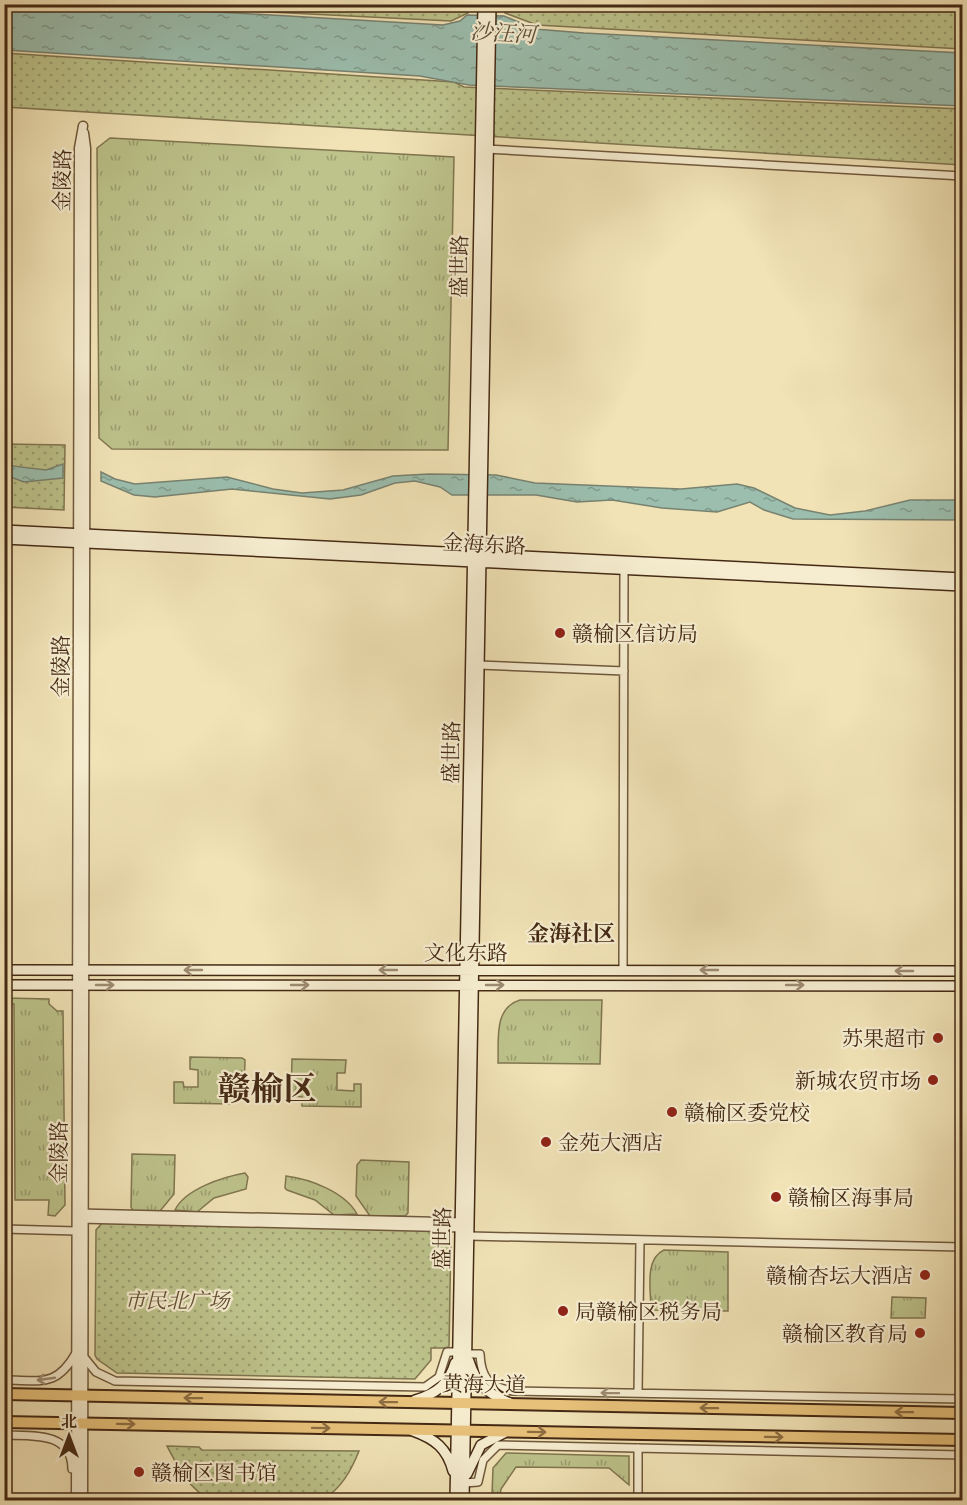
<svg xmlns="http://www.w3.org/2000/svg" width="967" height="1505" viewBox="0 0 967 1505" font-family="'EB Garamond','Noto Serif SC',serif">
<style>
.grass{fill:url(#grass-tufts);stroke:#807650;stroke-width:1.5}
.park{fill:url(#park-dots);stroke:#807650;stroke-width:1.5}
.water{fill:url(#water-ripples);stroke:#788270;stroke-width:1.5}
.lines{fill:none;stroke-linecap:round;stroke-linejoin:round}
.minor-casing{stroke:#6f583c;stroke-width:10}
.tertiary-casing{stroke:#6f583c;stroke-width:11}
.secondary-casing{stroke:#442914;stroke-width:12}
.primary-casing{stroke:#442914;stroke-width:14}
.minor{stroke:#f6edd0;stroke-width:7}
.tertiary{stroke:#f6edd0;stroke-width:8}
.secondary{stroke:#f6edd0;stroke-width:9}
.primary{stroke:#e8c27b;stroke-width:10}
.oneway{stroke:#9d8b72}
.oneway2{stroke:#8e6e42}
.poi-dot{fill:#8f2418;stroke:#f6edd0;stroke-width:2}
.labels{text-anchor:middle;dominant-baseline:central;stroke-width:4.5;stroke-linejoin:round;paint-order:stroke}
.street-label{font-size:21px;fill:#442914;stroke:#f6edd0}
.poi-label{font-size:21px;fill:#442914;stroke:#f6edd0;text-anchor:start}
.park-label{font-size:21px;font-style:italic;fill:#625032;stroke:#f6edd0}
.water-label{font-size:22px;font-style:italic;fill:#5a4e3a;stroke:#f6edd0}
.neighbourhood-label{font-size:22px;font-weight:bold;fill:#442914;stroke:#f6edd0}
.town-label{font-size:33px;font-weight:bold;fill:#442914;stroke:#f6edd0}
</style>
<defs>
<pattern id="grass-tufts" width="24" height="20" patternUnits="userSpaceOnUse" patternTransform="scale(1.5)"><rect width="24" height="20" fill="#bdc38b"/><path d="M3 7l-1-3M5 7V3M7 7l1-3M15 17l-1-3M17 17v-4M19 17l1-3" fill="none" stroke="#9b9e70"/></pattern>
<pattern id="park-dots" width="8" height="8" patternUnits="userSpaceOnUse" patternTransform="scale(1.5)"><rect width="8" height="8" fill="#bdc38b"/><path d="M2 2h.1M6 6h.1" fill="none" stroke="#9b9e70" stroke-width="1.8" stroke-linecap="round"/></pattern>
<pattern id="water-ripples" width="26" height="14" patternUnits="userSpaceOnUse" patternTransform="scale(1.5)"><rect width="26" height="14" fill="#9bbeae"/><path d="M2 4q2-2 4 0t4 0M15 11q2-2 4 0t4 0" fill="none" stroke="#809a8c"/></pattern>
</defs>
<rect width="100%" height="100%" fill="#f1e3b6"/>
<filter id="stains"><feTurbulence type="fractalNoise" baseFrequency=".00333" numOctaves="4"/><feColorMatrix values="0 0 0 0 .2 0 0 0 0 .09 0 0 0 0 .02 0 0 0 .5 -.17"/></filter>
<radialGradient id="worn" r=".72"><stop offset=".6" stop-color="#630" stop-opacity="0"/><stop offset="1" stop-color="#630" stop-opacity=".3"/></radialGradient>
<!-- grass -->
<path class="grass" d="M 110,138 L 454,157 L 448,450 L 112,449 L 99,438 L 97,148 Z
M 5,998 L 49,999 L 49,1004 L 57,1011 L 63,1011 L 65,1205 L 55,1216 L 48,1215 L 49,1200 L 15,1200 L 14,1004 L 5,1003 Z
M 520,1000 L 602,1000 L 600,1064 L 498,1063 C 499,1041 493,1008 520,1000 Z
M 190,1057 L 242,1058 L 245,1060 L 244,1092 L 241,1095 L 233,1095 L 233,1104 L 174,1103 L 174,1082 L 183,1082 L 184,1087 L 198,1087 L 198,1070 L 190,1069 Z
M 292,1059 L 346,1060 L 345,1073 L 337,1073 L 337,1090 L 354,1091 L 354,1084 L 361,1084 L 361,1107 L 302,1106 L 302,1097 L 291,1096 Z
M 132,1154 L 175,1155 L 174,1194 L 160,1211 L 133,1211 L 131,1207 Z
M 361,1160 L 409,1162 L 408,1213 L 405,1216 L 370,1216 L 356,1196 L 357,1165 Z
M 245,1173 L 248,1177 L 246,1189 L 214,1198 L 197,1212 L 175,1210 C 185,1189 223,1177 245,1173 Z
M 286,1176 C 310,1179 345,1192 357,1214 L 334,1215 L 315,1200 L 287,1190 L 285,1188 Z
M 664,1250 L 728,1252 L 728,1311 L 651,1310 C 651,1291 644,1259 664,1250 Z
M 892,1297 L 926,1298 L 925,1318 L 891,1318 Z
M 506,1453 L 626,1456 L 629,1456 L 629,1485 L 609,1468 L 516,1467 L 501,1489 L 500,1496 L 492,1495 L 493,1468 Z"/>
<!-- park -->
<path class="park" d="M 131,5 L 469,4 L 469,5 L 468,13 L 451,21 Z
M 505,5 L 962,5 L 962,49 L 537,25 L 505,13 Z
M 4,53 L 454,82 L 464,87 L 962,109 L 962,165 L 5,107 Z
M 4,444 L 65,445 L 64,510 L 5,507 Z
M 102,1223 L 448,1230 L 451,1235 L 449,1348 L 431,1348 L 431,1360 L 415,1379 L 117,1373 L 97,1359 L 95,1355 L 96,1230 Z
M 167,1446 L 199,1447 L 202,1450 L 359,1451 C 351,1471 341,1489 322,1500 L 207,1500 L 184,1478 Z"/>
<!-- water -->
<path class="water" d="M 4,5 L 97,5 L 443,25 L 460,21 L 467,15 L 504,16 L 535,29 L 584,33 L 962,53 L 962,106 L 469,85 L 420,76 L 5,50 Z
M 63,464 L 63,478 L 24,482 L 5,475 L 5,465 L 46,470 Z
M 101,472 L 115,479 L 135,484 L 227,477 L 273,489 L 302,493 L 343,490 L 393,476 L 429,474 L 496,475 L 535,483 L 681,489 L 737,484 L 754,488 L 795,508 L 830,515 L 865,511 L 910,500 L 962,500 L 962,520 L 793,519 L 764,510 L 750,502 L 717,512 L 662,508 L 612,500 L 577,502 L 536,495 L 452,495 L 440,487 L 415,481 L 395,483 L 361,495 L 330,499 L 232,489 L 155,497 L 134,495 L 101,481 Z"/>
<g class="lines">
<!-- minor casing -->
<g class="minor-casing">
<path id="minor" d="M 486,149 L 962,176
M 479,665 L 624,671
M 623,970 L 624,569
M 78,1213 L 463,1222
M 79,1219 L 464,1228
M 4,1229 L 76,1231
M 469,1236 L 962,1247
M 467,1354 L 480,1354 C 481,1378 489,1387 513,1391 C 663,1394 813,1395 962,1399
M 83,1356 L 96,1372 L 115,1381 L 425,1387 L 439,1377 L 447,1352 L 458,1352
M 4,1380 C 41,1380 56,1388 76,1353
M 638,1393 L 640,1240
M 4,1435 C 31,1436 72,1431 72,1469
M 464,1483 L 478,1482 L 483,1460 L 498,1445 L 962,1455
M 638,1500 L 638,1448"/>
</g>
<!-- tertiary casing -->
<g class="tertiary-casing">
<path id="tertiary" d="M 76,1500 L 79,148 L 83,126
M 83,1500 L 86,148 L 84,133"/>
</g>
<!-- secondary casing -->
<g class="secondary-casing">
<path id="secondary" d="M 4,530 L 962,578
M 4,539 L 962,586
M 4,970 L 962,971
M 4,985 L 962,986
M 469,1361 C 476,1384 488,1394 510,1403
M 415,1400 C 436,1394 449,1384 455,1363
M 413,1431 C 435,1439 447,1448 453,1471
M 467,1474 L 481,1445 L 504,1433
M 455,1500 L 483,4
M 464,1500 L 491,4"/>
</g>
<!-- primary casing -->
<g class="primary-casing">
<path id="primary" d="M 4,1394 L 962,1413
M 4,1422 L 962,1440"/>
</g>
<!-- minor -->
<use href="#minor" class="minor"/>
<!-- tertiary -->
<use href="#tertiary" class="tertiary"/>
<!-- secondary -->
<use href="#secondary" class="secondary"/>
<!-- primary -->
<use href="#primary" class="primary"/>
</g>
<!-- one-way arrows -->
<defs><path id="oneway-shaft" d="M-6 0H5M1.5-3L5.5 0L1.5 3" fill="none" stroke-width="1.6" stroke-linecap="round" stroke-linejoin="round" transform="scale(1.5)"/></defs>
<g class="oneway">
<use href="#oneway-shaft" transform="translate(193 970) rotate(-180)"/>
<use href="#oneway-shaft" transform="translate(388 970) rotate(-180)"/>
<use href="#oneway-shaft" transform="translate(709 970) rotate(180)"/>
<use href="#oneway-shaft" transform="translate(904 971) rotate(-180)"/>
<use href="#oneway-shaft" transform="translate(105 985)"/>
<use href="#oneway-shaft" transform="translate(300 985)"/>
<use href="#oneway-shaft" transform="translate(495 985)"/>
<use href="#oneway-shaft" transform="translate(795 985)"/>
<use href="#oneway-shaft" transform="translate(46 1379) rotate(172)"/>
<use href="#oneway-shaft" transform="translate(610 1393) rotate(-179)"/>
</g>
<g class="oneway2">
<use href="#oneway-shaft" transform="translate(193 1398) rotate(-179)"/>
<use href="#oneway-shaft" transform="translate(388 1402) rotate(-179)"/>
<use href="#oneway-shaft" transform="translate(709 1408) rotate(-179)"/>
<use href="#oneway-shaft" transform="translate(904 1412) rotate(-179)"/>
<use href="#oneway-shaft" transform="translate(126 1424) rotate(1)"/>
<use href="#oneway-shaft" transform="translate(321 1428) rotate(1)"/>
<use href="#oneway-shaft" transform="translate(537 1432) rotate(1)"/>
<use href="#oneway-shaft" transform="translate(774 1437) rotate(1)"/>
</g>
<!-- markers -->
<g class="poi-dot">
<circle cx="560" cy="633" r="6"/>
<circle cx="938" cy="1038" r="6"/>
<circle cx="933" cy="1080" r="6"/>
<circle cx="672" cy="1112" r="6"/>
<circle cx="546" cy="1142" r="6"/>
<circle cx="776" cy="1197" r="6"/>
<circle cx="925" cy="1275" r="6"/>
<circle cx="563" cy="1311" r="6"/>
<circle cx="920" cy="1333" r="6"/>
<circle cx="139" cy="1472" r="6"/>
</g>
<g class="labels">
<!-- street labels -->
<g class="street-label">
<text transform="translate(62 180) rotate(-89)">金陵路</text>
<text transform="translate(459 266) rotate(-89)">盛世路</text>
<text transform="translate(484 544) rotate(3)">金海东路</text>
<text transform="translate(60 666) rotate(-90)">金陵路</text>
<text transform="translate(451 752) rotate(-89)">盛世路</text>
<text x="466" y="952">文化东路</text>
<text transform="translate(58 1152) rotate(-90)">金陵路</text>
<text transform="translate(442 1238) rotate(-89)">盛世路</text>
<text transform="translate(484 1384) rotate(1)">黄海大道</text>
</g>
<!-- poi labels -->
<g class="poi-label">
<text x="572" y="633">赣榆区信访局</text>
<text x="926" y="1038" text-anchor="end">苏果超市</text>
<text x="921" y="1080" text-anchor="end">新城农贸市场</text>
<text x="684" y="1112">赣榆区委党校</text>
<text x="558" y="1142">金苑大酒店</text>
<text x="788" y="1197">赣榆区海事局</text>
<text x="913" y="1275" text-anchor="end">赣榆杏坛大酒店</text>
<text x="575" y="1311">局赣榆区税务局</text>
<text x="908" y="1333" text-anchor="end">赣榆区教育局</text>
<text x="151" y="1472">赣榆区图书馆</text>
</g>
<!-- park labels -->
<g class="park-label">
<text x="177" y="1300">市民北广场</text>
</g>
<!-- water labels -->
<g class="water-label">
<text transform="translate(503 33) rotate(3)">沙汪河</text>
</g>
<!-- neighbourhood labels -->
<g class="neighbourhood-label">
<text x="571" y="933">金海社区</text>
</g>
<!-- town labels -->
<g class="town-label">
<text x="267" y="1088">赣榆区</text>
</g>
</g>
<!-- margin -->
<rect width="967" height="1505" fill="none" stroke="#f1e3b6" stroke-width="24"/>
<rect x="6" y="6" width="955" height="1493" fill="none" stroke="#442914" stroke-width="3"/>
<rect x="12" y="12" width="943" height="1481" fill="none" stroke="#442914" stroke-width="1.5"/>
<!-- north arrow -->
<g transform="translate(69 1436)" stroke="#f6edd0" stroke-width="4.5" paint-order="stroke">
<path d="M0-4.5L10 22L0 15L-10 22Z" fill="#442914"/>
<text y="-9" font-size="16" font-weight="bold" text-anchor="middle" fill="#442914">北</text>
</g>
<rect width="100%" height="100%" filter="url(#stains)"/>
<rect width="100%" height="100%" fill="url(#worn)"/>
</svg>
